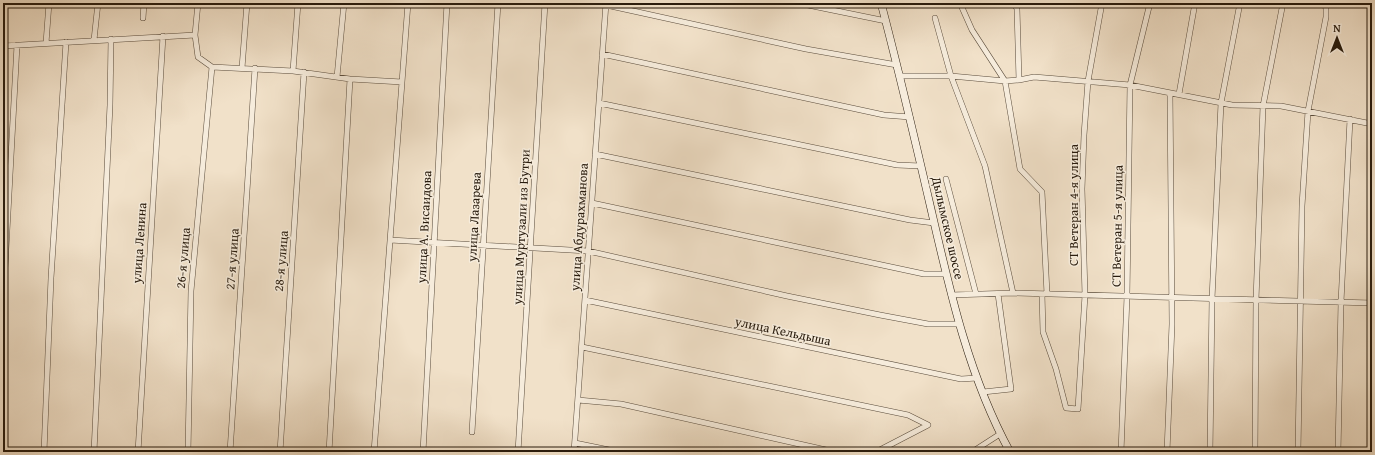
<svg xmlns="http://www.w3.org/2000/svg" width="1375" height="455" viewBox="0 0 1375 455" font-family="'Gentium Book Plus',serif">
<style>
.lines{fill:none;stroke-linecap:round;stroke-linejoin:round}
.minor-casing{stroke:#5a4c3c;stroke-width:6}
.secondary-casing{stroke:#281b0d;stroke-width:8}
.minor{stroke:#f6ecdc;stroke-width:5}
.secondary{stroke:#f6ecdc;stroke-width:7}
.labels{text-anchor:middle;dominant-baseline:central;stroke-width:3;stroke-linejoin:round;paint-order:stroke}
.street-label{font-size:13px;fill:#281b0d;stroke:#f6ecdc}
</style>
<rect width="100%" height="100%" fill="#f1e1c9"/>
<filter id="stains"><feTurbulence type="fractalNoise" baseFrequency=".005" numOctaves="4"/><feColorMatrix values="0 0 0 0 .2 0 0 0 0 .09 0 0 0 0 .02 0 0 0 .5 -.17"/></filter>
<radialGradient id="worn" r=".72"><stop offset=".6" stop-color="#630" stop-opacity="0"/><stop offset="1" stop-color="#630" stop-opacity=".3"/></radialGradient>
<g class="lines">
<!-- minor casing -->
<g class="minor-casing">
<path id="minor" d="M 198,3 L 195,35 L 198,57 L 212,67 L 293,71 L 350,79 L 402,82
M 572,3 L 606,5 L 806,49 L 897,65
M 798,3 L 886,21
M 960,3 L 972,30 L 1005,81 L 1020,169 L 1042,192 L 1047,294
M 1014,3 L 1017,9 L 1019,80
M 143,18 L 144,3
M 935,18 L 951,76 L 985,166 L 1013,293
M 94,40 L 98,3
M 46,43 L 49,3
M 3,46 L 195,35
M 602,54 L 884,115 L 910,117
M 242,68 L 247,3
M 293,71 L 298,3
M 900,76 L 951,76 L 1005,81 L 1019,80 L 1034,77 L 1130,85 L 1232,105 L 1281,106 L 1372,124
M 337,77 L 344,3
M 1179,94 L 1195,3
M 599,103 L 897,165 L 921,166
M 595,154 L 910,220 L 934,223
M 946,179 L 976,294
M 592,203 L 924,274 L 946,274
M 390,240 L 588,251 L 787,296 L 880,315 L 928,324 L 959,324
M 1042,294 L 1043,332 L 1056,369 L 1066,408 L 1078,409 L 1085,295 L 1082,189 L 1084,135 L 1088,81 L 1102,3
M 951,295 L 1013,293 L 1372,303
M 585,300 L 961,379 L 977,378
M 3,305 L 17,45
M 582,347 L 908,415 L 928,425
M 983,392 L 1011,389 L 998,294
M 578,400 L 621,404 L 835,452
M 472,432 L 498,3
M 575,443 L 619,452
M 44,452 L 51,278 L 66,42
M 94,452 L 110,105 L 111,39
M 138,452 L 163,36
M 188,452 L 191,291 L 212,67
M 230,452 L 255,68
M 280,452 C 287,325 297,199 304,72
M 329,452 L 350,79
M 374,452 L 408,3
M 423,452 L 447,3
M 518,452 L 545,3
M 574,452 L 606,3
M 876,452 L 928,425
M 972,452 L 1000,434
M 1121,452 L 1127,296 L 1130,85 L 1150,3
M 1167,452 L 1172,324 L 1170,93
M 1210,452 L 1212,299 L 1221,103 L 1240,3
M 1255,452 L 1256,300 L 1263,106 L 1283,3
M 1298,452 L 1302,206 L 1308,111 L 1326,17 L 1326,8 L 1323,3
M 1338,452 L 1341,302 L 1350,119"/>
</g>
<!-- secondary casing -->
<g class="secondary-casing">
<path id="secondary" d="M 881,3 C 899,71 915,140 931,209 C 950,292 969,377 1010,452"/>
</g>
<!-- minor -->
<use href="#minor" class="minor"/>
<!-- secondary -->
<use href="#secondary" class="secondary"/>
</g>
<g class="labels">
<!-- street labels -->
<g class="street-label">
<text transform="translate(1073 205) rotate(-90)">СТ Ветеран 4-я улица</text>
<text transform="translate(474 217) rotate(-87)">улица Лазарева</text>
<text transform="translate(1117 226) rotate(-89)">СТ Ветеран 5-я улица</text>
<text transform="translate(424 227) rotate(-87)">улица А. Висаидова</text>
<text transform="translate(521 227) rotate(-87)">улица Муртузали из Бутри</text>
<text transform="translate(579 227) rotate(-86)">улица Абдурахманова</text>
<text transform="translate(948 228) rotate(77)">Дылымское шоссе</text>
<text transform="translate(139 243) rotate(-86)">улица Ленина</text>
<text transform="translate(183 258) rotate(-85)">26-я улица</text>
<text transform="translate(232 259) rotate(-86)">27-я улица</text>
<text transform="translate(281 261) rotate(-85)">28-я улица</text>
<text transform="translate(783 331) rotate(12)">улица Кельдыша</text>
</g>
</g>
<!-- margin -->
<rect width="1375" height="455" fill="none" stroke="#f1e1c9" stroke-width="16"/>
<rect x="4" y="4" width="1367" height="447" fill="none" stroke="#281b0d" stroke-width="2"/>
<rect x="8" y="8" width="1359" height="439" fill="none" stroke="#281b0d"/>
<!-- north arrow -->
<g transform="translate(1337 38)" stroke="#f6ecdc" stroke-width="3" paint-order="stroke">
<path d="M0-3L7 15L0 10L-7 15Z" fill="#281b0d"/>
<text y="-6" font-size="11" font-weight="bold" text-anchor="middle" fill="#281b0d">N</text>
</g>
<rect width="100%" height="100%" filter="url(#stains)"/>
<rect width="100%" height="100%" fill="url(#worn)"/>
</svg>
